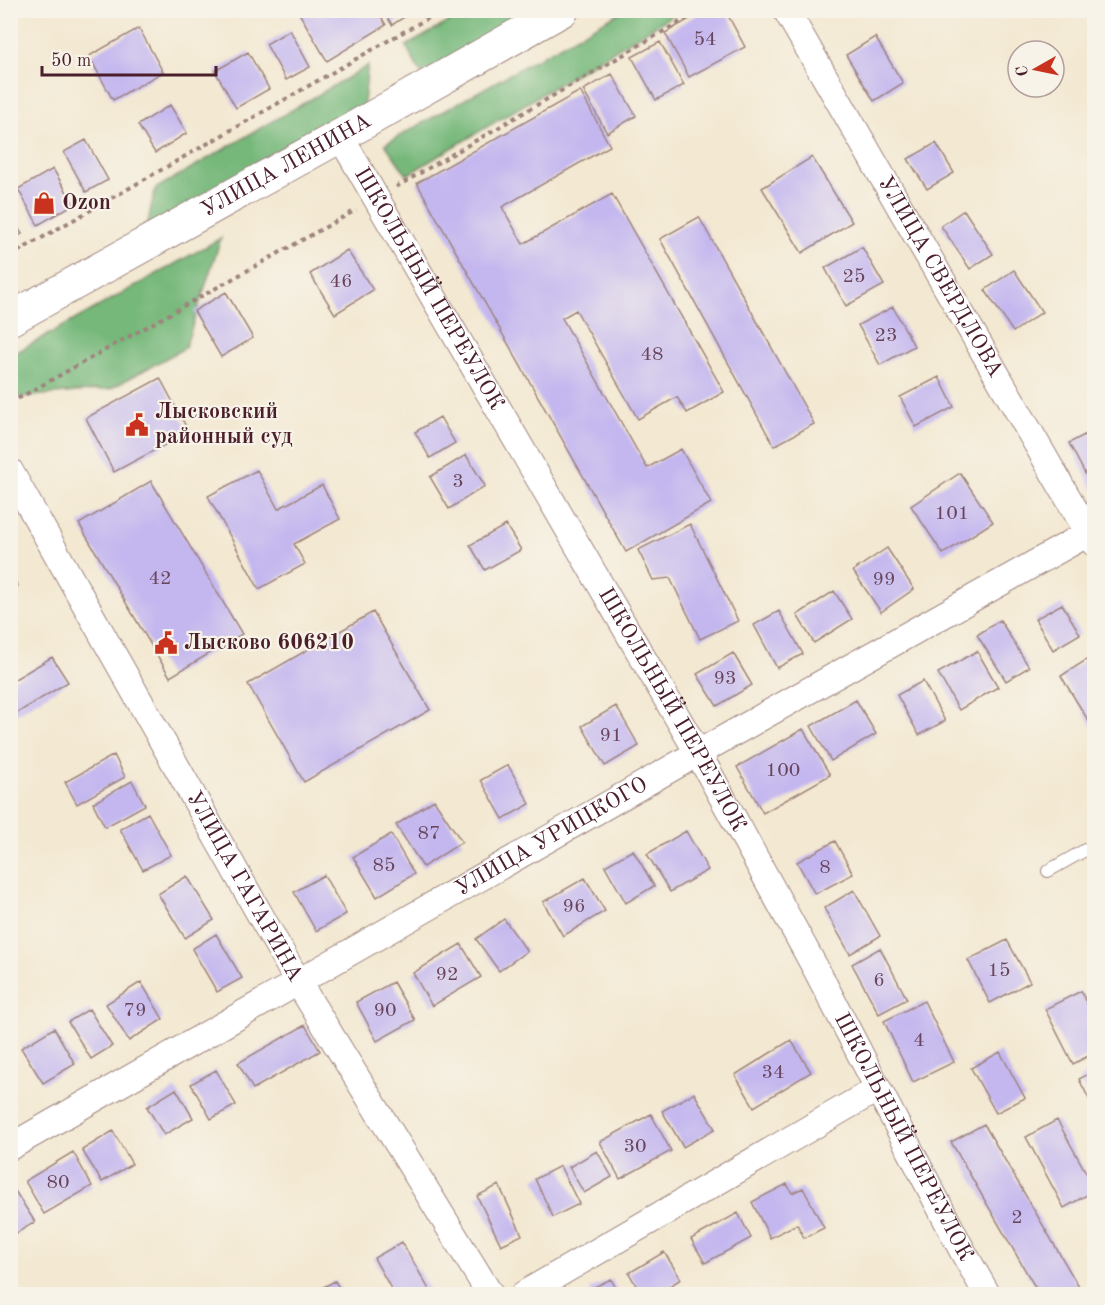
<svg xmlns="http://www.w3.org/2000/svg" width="1105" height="1305" viewBox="0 0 1105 1305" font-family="'Old Standard TT',serif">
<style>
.forest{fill:#76b87a;stroke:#606c52;stroke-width:1.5}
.building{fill:#c4b7ef}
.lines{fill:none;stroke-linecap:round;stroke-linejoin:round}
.lane-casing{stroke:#9e847e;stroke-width:14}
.street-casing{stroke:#9e847e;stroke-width:28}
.secondary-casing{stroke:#9e847e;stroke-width:35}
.path{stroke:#9e847e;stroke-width:4;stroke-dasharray:4.5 4.5;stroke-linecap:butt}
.lane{stroke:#fff;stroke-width:12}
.street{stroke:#fff;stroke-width:26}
.secondary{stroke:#fff;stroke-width:33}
.labels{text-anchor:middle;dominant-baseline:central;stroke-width:4.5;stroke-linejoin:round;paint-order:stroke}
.number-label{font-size:20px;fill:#68455c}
.street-label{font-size:22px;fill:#4a1f2b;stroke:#f7f3e8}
.poi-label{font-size:22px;font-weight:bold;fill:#4a1f2b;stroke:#f7f3e8;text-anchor:start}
</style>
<rect width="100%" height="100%" fill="#f7f3e8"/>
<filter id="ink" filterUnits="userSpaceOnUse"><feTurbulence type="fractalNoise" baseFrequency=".0167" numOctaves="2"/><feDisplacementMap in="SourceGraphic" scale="12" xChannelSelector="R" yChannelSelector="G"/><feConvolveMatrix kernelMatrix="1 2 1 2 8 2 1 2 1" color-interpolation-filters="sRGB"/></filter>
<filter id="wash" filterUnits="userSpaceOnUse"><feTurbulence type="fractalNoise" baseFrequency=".008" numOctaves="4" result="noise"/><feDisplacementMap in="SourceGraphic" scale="24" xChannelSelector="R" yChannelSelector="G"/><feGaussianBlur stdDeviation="1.35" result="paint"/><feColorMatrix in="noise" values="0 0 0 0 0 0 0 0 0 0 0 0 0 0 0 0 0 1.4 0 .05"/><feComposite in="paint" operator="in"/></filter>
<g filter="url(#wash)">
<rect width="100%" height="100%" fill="#f3e8d1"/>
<!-- forest -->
<path class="forest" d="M 468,11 L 539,11 L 421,74 L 406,46 Z
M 622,11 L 680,11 L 407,175 L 385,144 Z
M 368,66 L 363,111 L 146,231 L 155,189 Z
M 221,238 L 185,348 L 110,389 L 11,398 L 10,356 Z"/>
<g id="blocks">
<!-- building -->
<path class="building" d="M 303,10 L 377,10 L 386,25 L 327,61 L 299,13 Z
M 383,10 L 415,10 L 392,25 Z
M 705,10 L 725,10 L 745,47 L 689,77 L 665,33 Z
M 139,28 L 163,72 L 113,100 L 89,56 Z
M 290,30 L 310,67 L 286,80 L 266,44 Z
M 875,37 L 903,83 L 874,101 L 846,55 Z
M 660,42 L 684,85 L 656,100 L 632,57 Z
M 248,52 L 269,89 L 236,108 L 215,71 Z
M 612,74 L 636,116 L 607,133 L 583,90 Z
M 580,91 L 610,146 L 502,207 L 523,244 L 612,194 L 724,392 L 687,413 L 677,397 L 638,419 L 576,310 L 562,318 L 647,468 L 681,449 L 711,503 L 626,552 L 417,183 Z
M 170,105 L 187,133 L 155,153 L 138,125 Z
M 86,140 L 108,180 L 86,192 L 64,152 Z
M 936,143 L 954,173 L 927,189 L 908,159 Z
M 812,157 L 852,222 L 802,253 L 762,188 Z
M 53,169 L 74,204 L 38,225 L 18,189 Z
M 964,210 L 993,254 L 970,269 L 941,226 Z
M 10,215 L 22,234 L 10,240 Z
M 699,217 L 814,424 L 774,446 L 660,239 Z
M 862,247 L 884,285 L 846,306 L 825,268 Z
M 347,250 L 373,290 L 335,314 L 310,274 Z
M 1014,270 L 1042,312 L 1013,332 L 985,290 Z
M 226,292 L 253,338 L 221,357 L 194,311 Z
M 893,307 L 914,346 L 880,365 L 858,325 Z
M 939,377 L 954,407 L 916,427 L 900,397 Z
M 160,378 L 189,432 L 114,472 L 86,418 Z
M 440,417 L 455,443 L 430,458 L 415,432 Z
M 1090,432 L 1094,441 L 1094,491 L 1069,443 Z
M 466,455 L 485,486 L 449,509 L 430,477 Z
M 257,470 L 278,509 L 322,485 L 340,519 L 294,544 L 305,564 L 259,589 L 208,496 Z
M 960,473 L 993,522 L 943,554 L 911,506 Z
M 151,481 L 242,634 L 170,677 L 79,524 Z
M 690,524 L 738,621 L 700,639 L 670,578 L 653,580 L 638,550 Z
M 506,525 L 521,550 L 485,570 L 470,545 Z
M 887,548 L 914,589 L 881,612 L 853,571 Z
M 10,573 L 18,586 L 10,590 Z
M 834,591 L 852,619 L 814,643 L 797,615 Z
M 1062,604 L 1080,634 L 1053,650 L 1035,619 Z
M 779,611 L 803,654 L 777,668 L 754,625 Z
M 373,612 L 430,710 L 304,782 L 248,684 Z
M 1000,620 L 1029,667 L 1006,681 L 977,635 Z
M 977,651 L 998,687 L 959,710 L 938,673 Z
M 733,653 L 752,685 L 717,706 L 697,674 Z
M 1094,655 L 1094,730 L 1061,676 Z
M 52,657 L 68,682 L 14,715 L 10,708 L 10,682 Z
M 923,681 L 945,721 L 919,735 L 897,695 Z
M 856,700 L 876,734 L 831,761 L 811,726 Z
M 616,706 L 639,746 L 605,766 L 582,726 Z
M 803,729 L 830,775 L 763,813 L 737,767 Z
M 114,755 L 125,777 L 77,804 L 65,782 Z
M 508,765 L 530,804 L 503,819 L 481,780 Z
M 132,781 L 145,805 L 105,827 L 93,803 Z
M 434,800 L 462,842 L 423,867 L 396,825 Z
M 148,813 L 171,855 L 143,870 L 120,829 Z
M 686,831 L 708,870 L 670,892 L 647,854 Z
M 391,834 L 414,874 L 377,897 L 353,857 Z
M 835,841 L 853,874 L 815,894 L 797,862 Z
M 633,850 L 654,886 L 626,903 L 605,866 Z
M 324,875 L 346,914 L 316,931 L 294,892 Z
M 187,876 L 214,920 L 185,938 L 158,894 Z
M 585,878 L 605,911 L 563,936 L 543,902 Z
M 854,890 L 880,936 L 850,954 L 824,908 Z
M 504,919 L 527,951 L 499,971 L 476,939 Z
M 216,934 L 242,978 L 217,992 L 192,949 Z
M 1007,940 L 1030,982 L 990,1003 L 968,960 Z
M 461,944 L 481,977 L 432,1006 L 413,973 Z
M 880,948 L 907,999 L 879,1014 L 852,964 Z
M 141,982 L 163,1019 L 129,1041 L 106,1004 Z
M 393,982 L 415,1020 L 377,1041 L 356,1002 Z
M 1081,991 L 1094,1018 L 1094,1053 L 1073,1064 L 1045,1009 Z
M 924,1001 L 954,1062 L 913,1082 L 884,1021 Z
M 89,1009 L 112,1046 L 91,1059 L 68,1022 Z
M 305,1025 L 320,1051 L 253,1089 L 238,1063 Z
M 54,1028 L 75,1064 L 43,1083 L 21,1048 Z
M 791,1040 L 811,1072 L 754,1107 L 735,1075 Z
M 1000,1052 L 1025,1098 L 996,1113 L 971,1068 Z
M 216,1070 L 236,1105 L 211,1119 L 191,1084 Z
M 1094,1071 L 1094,1109 L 1079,1079 Z
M 176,1089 L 193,1118 L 164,1135 L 147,1107 Z
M 694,1093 L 715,1129 L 683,1147 L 662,1111 Z
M 651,1114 L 671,1151 L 620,1179 L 600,1142 Z
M 1057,1120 L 1094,1187 L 1094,1191 L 1064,1208 L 1026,1137 Z
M 984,1124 L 1083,1294 L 1039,1294 L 951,1142 Z
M 113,1131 L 132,1164 L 102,1182 L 82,1150 Z
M 597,1151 L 612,1177 L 584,1193 L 569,1167 Z
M 73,1152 L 92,1186 L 44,1214 L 25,1181 Z
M 560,1166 L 579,1204 L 553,1217 L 535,1179 Z
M 787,1184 L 792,1193 L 803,1188 L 824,1228 L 804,1238 L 797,1224 L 770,1238 L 752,1202 Z
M 499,1185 L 522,1235 L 501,1245 L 477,1196 Z
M 13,1188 L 35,1222 L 10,1237 L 10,1190 Z
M 738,1213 L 751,1238 L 705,1263 L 691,1239 Z
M 402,1242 L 431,1293 L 427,1294 L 394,1294 L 374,1258 Z
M 664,1252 L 681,1279 L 657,1294 L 641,1294 L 629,1273 Z
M 611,1279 L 619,1294 L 592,1294 L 590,1289 Z
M 335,1281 L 343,1294 L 310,1294 Z"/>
</g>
</g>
<g filter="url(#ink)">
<use href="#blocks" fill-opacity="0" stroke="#9e847e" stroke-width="1.5"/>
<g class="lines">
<!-- lane casing -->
<g class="lane-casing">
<path id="lane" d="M 1048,871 L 1094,845"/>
</g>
<!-- street casing -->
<g class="street-casing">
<g id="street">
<path id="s1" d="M 786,10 L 1094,543"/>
<path id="s2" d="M 340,136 L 698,753 L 817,971 L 962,1250 L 987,1294"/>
<path id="s3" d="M 10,471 L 298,982 L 490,1294"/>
<path id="s4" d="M 10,1147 L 698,753 L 1094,530"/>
<path d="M 524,1294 L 877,1089"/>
</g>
</g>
<!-- secondary casing -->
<g class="secondary-casing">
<g id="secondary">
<path id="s5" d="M 10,319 L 340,136 L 562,10"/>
</g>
</g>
<!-- path -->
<path class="path" d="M 396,187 L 700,10
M 10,256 L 442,10
M 10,403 L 356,210"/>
<!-- lane -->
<use href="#lane" class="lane"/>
<!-- street -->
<use href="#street" class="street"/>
<!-- secondary -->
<use href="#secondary" class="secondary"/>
</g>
</g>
<!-- icons -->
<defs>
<g id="shop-bare" transform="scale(1.8)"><path d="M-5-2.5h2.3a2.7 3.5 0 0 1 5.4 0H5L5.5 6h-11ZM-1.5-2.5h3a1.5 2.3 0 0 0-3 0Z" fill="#c8321e" stroke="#f7f3e8" stroke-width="2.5" paint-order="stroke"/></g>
<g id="civic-bare" transform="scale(1.8)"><path d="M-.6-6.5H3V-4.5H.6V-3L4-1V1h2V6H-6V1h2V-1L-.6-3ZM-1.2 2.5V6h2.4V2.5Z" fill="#c8321e" stroke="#f7f3e8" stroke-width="2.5" paint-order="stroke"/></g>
</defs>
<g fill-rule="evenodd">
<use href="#shop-bare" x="44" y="203"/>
<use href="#civic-bare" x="137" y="425"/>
<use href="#civic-bare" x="166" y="643"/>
</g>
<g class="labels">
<!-- number labels -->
<g class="number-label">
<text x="705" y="40">54</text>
<text x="854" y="277">25</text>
<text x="341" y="282">46</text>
<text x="886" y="336">23</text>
<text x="652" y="355">48</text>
<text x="458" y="482">3</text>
<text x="952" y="514">101</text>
<text x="160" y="579">42</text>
<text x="884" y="580">99</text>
<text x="725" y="679">93</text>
<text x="611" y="736">91</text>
<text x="783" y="771">100</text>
<text x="429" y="834">87</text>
<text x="384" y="866">85</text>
<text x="825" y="868">8</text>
<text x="574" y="907">96</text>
<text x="999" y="971">15</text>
<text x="447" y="975">92</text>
<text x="879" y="981">6</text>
<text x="135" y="1011">79</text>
<text x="385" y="1011">90</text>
<text x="919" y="1041">4</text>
<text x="773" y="1073">34</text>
<text x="635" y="1147">30</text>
<text x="58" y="1183">80</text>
<text x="1017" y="1218">2</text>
</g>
<!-- street labels -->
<g class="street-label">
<text stroke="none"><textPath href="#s5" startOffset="316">УЛИЦА ЛЕНИНА</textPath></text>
<text stroke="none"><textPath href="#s1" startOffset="308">УЛИЦА СВЕРДЛОВА</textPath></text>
<text stroke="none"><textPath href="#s2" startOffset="177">ШКОЛЬНЫЙ ПЕРЕУЛОК</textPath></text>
<text stroke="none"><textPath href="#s2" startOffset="663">ШКОЛЬНЫЙ ПЕРЕУЛОК</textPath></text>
<text stroke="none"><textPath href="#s4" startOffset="624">УЛИЦА УРИЦКОГО</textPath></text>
<text stroke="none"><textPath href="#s3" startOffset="477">УЛИЦА ГАГАРИНА</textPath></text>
<text stroke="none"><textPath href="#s2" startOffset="1149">ШКОЛЬНЫЙ ПЕРЕУЛОК</textPath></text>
</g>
<!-- poi labels -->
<g class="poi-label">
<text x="62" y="203">Ozon</text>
<text x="155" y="412">Лысковский<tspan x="155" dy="25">районный суд</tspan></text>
<text x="184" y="643">Лысково 606210</text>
</g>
</g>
<!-- margin -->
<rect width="1105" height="1305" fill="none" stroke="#f7f3e8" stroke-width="36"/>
<!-- north arrow -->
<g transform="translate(1036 69) rotate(261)"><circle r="28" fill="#f7f3e8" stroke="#b29e9c" stroke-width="1.5"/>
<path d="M0-4.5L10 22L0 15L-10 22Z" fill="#c8321e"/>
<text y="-9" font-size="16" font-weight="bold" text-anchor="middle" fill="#4a1f2b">С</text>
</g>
<!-- scale -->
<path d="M42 66v9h174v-9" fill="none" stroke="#4a1f2b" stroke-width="3"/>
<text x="51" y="66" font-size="18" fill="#4a1f2b" stroke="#f7f3e8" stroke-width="4.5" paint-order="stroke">50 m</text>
</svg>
